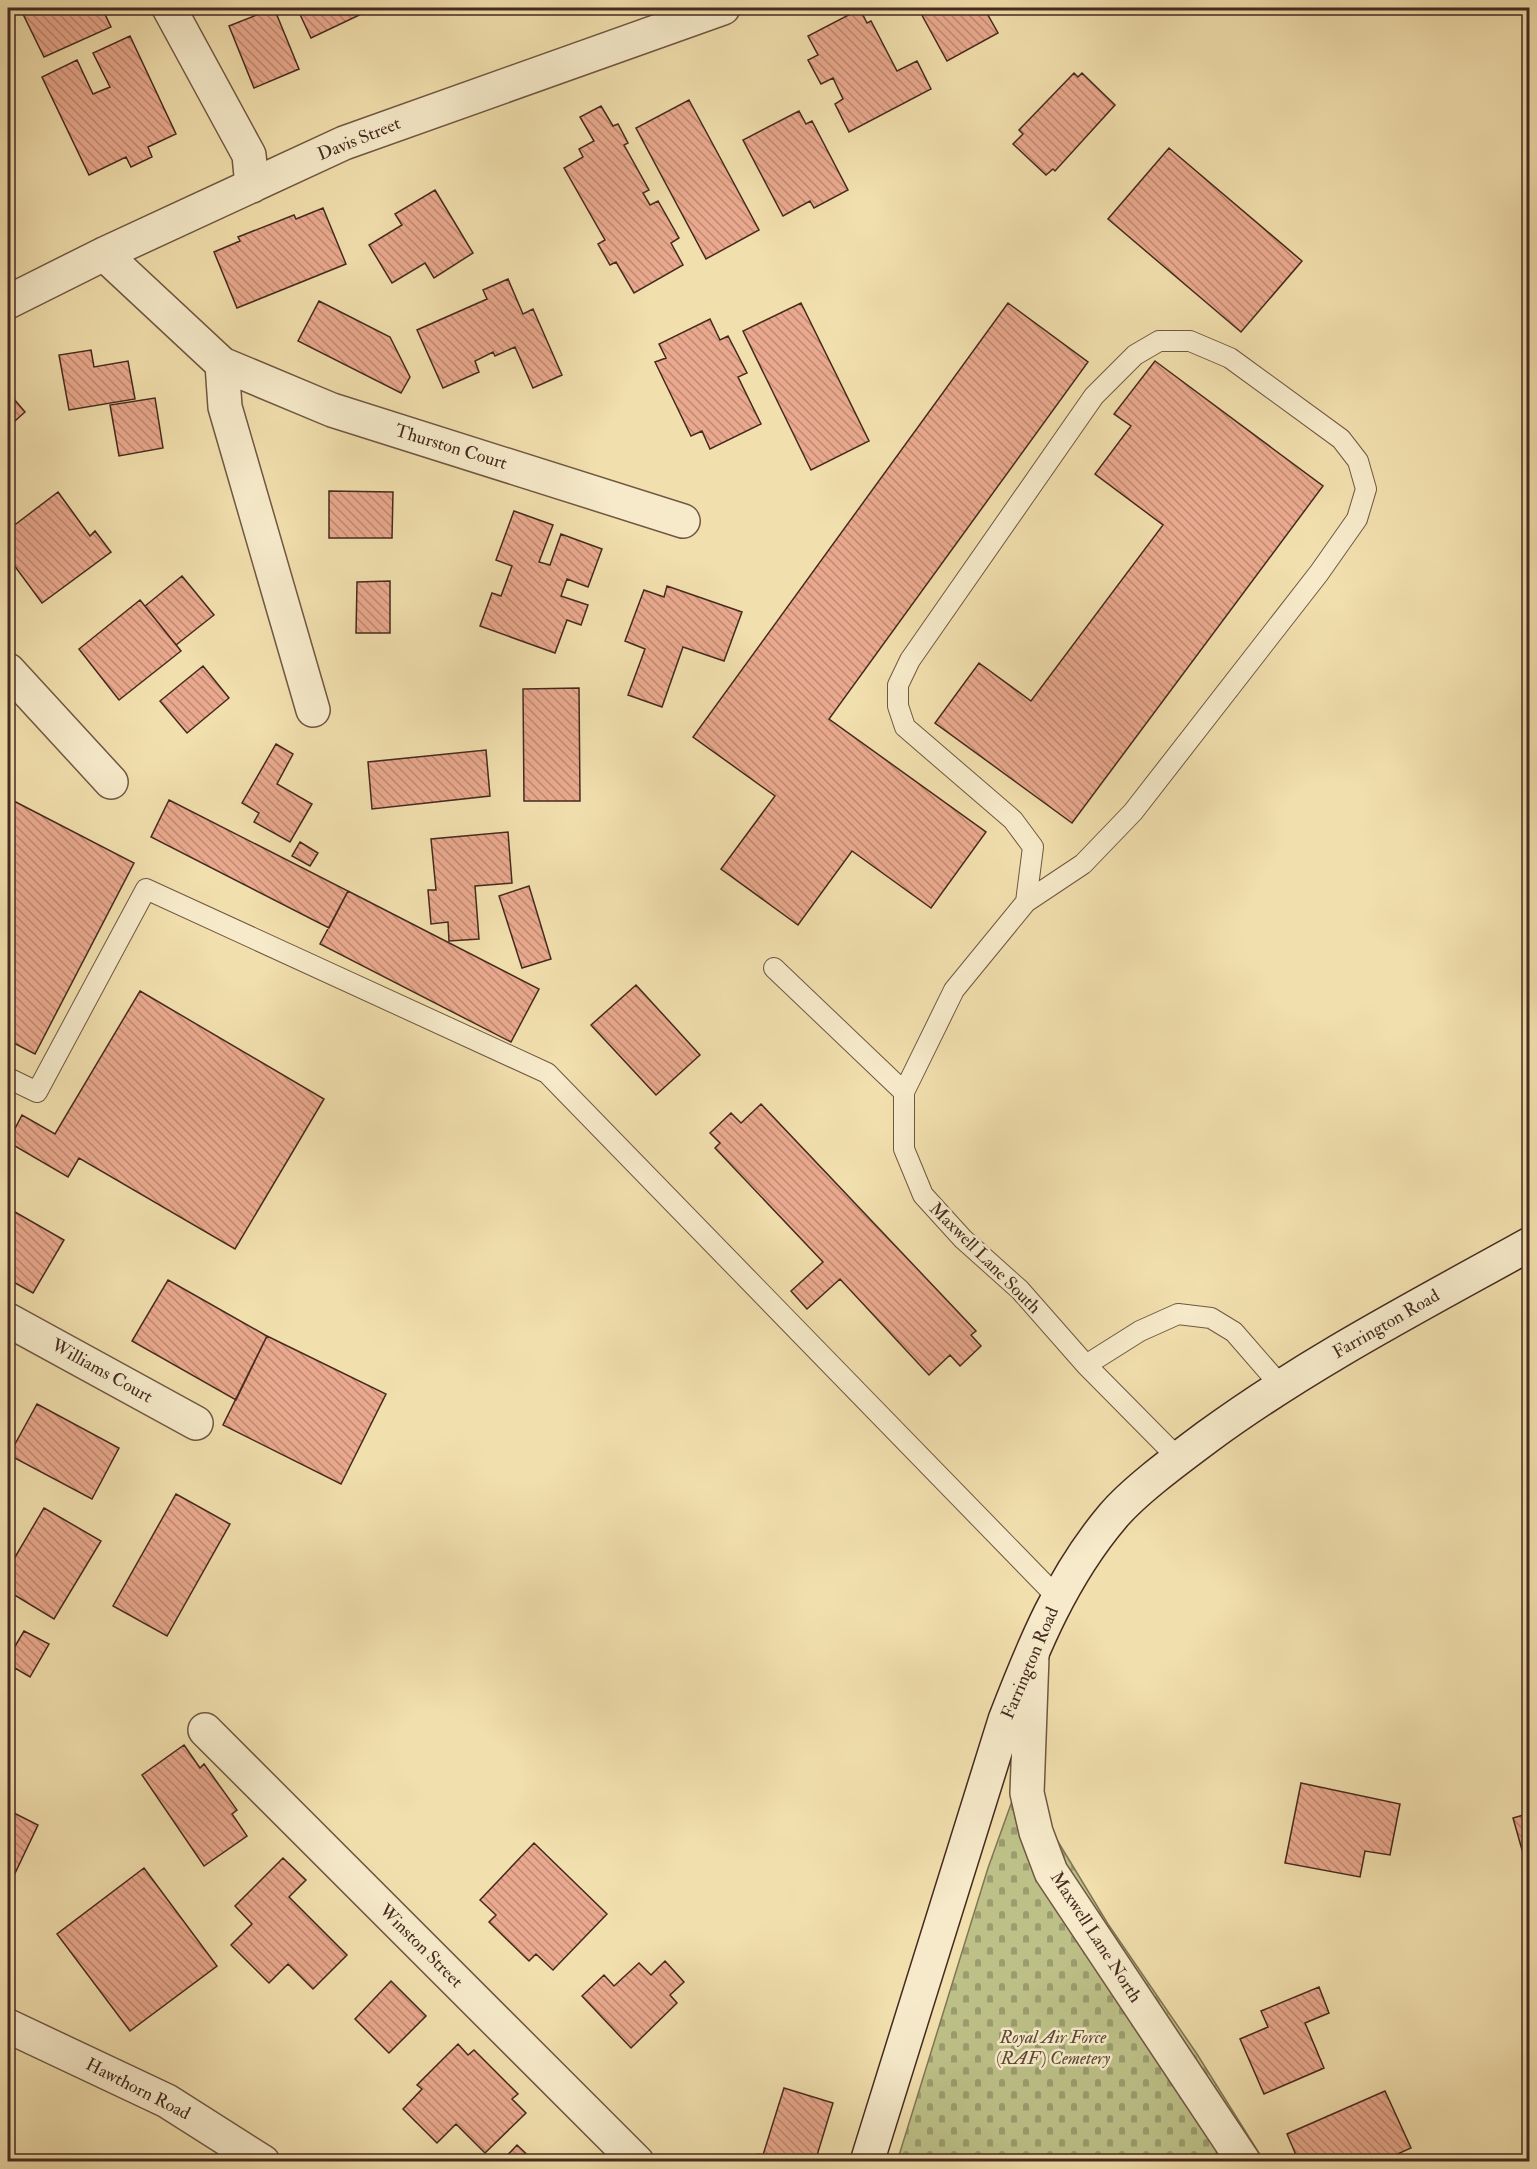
<svg xmlns="http://www.w3.org/2000/svg" width="1537" height="2169" viewBox="0 0 1537 2169" font-family="'IM FELL Double Pica',serif">
<style>
.cemetery{fill:url(#cemetery-stones);stroke:#817654;stroke-width:1.5}
.building{fill:url(#building-back-hatch);stroke:#452a1f;stroke-width:1.5}
.lines{fill:none;stroke-linecap:round;stroke-linejoin:round}
.lane-casing{stroke:#705742;stroke-width:22}
.street-casing{stroke:#705742;stroke-width:36}
.secondary-casing{stroke:#452a1f;stroke-width:36}
.lane{stroke:#f6eaca;stroke-width:20}
.street{stroke:#f6eaca;stroke-width:33}
.secondary{stroke:#f6eaca;stroke-width:33}
.labels{text-anchor:middle;dominant-baseline:central;stroke-width:5;stroke-linejoin:round;paint-order:stroke}
.street-label{font-size:18px;fill:#452a1f;stroke:#f6eaca}
.park-label{font-size:18px;font-style:italic;fill:#5d4834;stroke:#f6eaca}
</style>
<defs>
<pattern id="cemetery-stones" width="16" height="16" patternUnits="userSpaceOnUse" patternTransform="scale(1.5)"><rect width="16" height="16" fill="#bdc188"/><path d="M2 7V4a2 2 0 0 1 4 0v3zM10 15v-3a2 2 0 0 1 4 0v3z" fill="#9b9d6f"/></pattern>
<pattern id="building-back-hatch" width="6" height="6" patternUnits="userSpaceOnUse" patternTransform="scale(1.5)"><rect width="6" height="6" fill="#eaa98e"/><path d="M-1 5l2 2M0 0l6 6M5-1l2 2" fill="none" stroke="#bf8a73"/></pattern>
</defs>
<rect width="100%" height="100%" fill="#f1dfad"/>
<filter id="stains"><feTurbulence type="fractalNoise" baseFrequency=".00333" numOctaves="4"/><feColorMatrix values="0 0 0 0 .2 0 0 0 0 .09 0 0 0 0 .02 0 0 0 .5 -.17"/></filter>
<radialGradient id="worn" r=".72"><stop offset=".6" stop-color="#630" stop-opacity="0"/><stop offset="1" stop-color="#630" stop-opacity=".3"/></radialGradient>
<!-- cemetery -->
<path class="cemetery" d="M 1020,1779 L 1108,1924 L 1197,2054 L 1264,2161 L 897,2162 L 988,1868 Z"/>
<!-- building -->
<path class="building" d="M 20,8 L 102,8 L 111,27 L 44,57 Z
M 274,8 L 299,69 L 254,88 L 229,26 Z
M 297,8 L 374,8 L 311,38 Z
M 918,8 L 984,8 L 998,33 L 947,61 Z
M 860,9 L 867,23 L 871,21 L 897,71 L 917,61 L 931,89 L 849,132 L 835,104 L 843,99 L 833,78 L 821,84 L 808,60 L 818,55 L 808,36 Z
M 130,36 L 176,134 L 148,147 L 152,157 L 131,167 L 126,157 L 89,175 L 42,77 L 77,60 L 93,94 L 110,87 L 93,53 Z
M 1074,73 L 1078,77 L 1082,73 L 1115,105 L 1055,171 L 1053,169 L 1046,175 L 1013,144 L 1023,134 L 1019,130 Z
M 689,100 L 759,230 L 706,259 L 636,128 Z
M 601,106 L 613,126 L 618,124 L 628,143 L 624,145 L 649,190 L 643,193 L 650,205 L 658,201 L 679,238 L 671,243 L 683,265 L 634,293 L 616,262 L 610,265 L 598,244 L 605,240 L 564,168 L 583,157 L 579,149 L 594,141 L 580,117 Z
M 799,111 L 806,124 L 812,121 L 848,190 L 814,208 L 810,201 L 783,216 L 743,140 Z
M 1169,148 L 1302,261 L 1241,332 L 1108,219 Z
M 435,190 L 473,253 L 434,278 L 425,263 L 392,283 L 369,245 L 402,225 L 395,214 Z
M 323,208 L 346,264 L 237,308 L 214,252 L 240,241 L 238,237 L 294,215 L 296,219 Z
M 508,279 L 523,314 L 533,309 L 562,375 L 533,388 L 515,347 L 495,356 L 493,352 L 475,361 L 479,372 L 443,388 L 417,330 L 487,299 L 483,290 Z
M 319,301 L 390,337 L 410,377 L 401,393 L 298,341 Z
M 801,303 L 869,441 L 811,470 L 743,331 Z
M 1008,303 L 1088,362 L 829,719 L 986,832 L 931,908 L 852,851 L 798,925 L 721,869 L 775,796 L 693,737 Z
M 710,319 L 720,340 L 728,336 L 747,373 L 738,377 L 761,424 L 710,449 L 702,431 L 691,436 L 655,362 L 666,358 L 659,344 Z
M 91,350 L 94,367 L 128,361 L 135,399 L 69,410 L 59,355 Z
M 1155,361 L 1323,486 L 1072,823 L 935,723 L 979,663 L 1031,701 L 1163,525 L 1095,474 L 1131,426 L 1114,414 Z
M 8,392 L 25,412 L 8,427 Z
M 155,398 L 163,448 L 119,456 L 110,405 Z
M 329,491 L 393,492 L 392,538 L 329,538 Z
M 58,492 L 90,536 L 95,531 L 111,552 L 42,603 L 8,557 L 8,530 Z
M 514,511 L 553,525 L 539,562 L 550,565 L 561,534 L 602,549 L 588,587 L 567,579 L 561,596 L 588,605 L 581,625 L 567,620 L 555,653 L 480,626 L 492,593 L 501,596 L 512,566 L 496,560 Z
M 182,576 L 214,615 L 176,645 L 145,606 Z
M 390,581 L 390,633 L 356,633 L 357,582 Z
M 667,586 L 742,612 L 724,661 L 683,647 L 662,707 L 628,695 L 645,649 L 625,641 L 644,590 L 664,597 Z
M 140,600 L 181,651 L 119,700 L 79,649 Z
M 203,666 L 229,698 L 187,733 L 160,701 Z
M 579,688 L 580,801 L 524,801 L 523,689 Z
M 276,744 L 293,754 L 277,784 L 312,804 L 290,842 L 254,822 L 259,813 L 242,803 Z
M 486,750 L 490,796 L 372,809 L 368,762 Z
M 8,798 L 134,863 L 35,1054 L 8,1040 Z
M 169,800 L 348,891 L 329,928 L 151,837 Z
M 508,832 L 512,883 L 475,886 L 479,939 L 449,941 L 448,922 L 431,924 L 428,890 L 436,890 L 431,839 Z
M 300,842 L 318,853 L 310,866 L 292,856 Z
M 529,886 L 551,959 L 522,968 L 499,896 Z
M 348,891 L 539,989 L 511,1042 L 320,944 Z
M 636,985 L 700,1055 L 656,1095 L 591,1025 Z
M 140,991 L 324,1099 L 235,1249 L 79,1158 L 68,1177 L 8,1142 L 22,1115 L 55,1134 Z
M 761,1104 L 976,1331 L 971,1335 L 981,1346 L 960,1366 L 950,1355 L 929,1375 L 840,1279 L 807,1309 L 791,1291 L 823,1262 L 715,1148 L 720,1143 L 710,1133 L 731,1113 L 741,1123 Z
M 8,1208 L 64,1240 L 33,1293 L 8,1279 Z
M 168,1280 L 267,1336 L 236,1400 L 132,1341 Z
M 267,1336 L 386,1394 L 341,1484 L 223,1425 Z
M 37,1404 L 119,1448 L 92,1499 L 9,1455 Z
M 176,1494 L 230,1524 L 167,1636 L 113,1606 Z
M 44,1508 L 101,1541 L 54,1619 L 8,1591 L 8,1569 Z
M 24,1631 L 49,1644 L 30,1677 L 15,1668 L 8,1680 L 8,1658 Z
M 184,1745 L 200,1768 L 204,1764 L 237,1810 L 232,1814 L 247,1836 L 204,1866 L 142,1775 Z
M 1301,1783 L 1400,1804 L 1390,1855 L 1365,1851 L 1360,1877 L 1285,1863 Z
M 8,1810 L 38,1825 L 8,1888 Z
M 1530,1813 L 1530,1856 L 1524,1857 L 1513,1818 Z
M 534,1843 L 607,1914 L 553,1970 L 536,1954 L 529,1961 L 489,1922 L 496,1915 L 480,1900 Z
M 283,1858 L 306,1880 L 289,1897 L 347,1955 L 313,1989 L 288,1964 L 269,1983 L 231,1945 L 252,1924 L 235,1906 Z
M 144,1868 L 217,1966 L 130,2031 L 57,1934 Z
M 665,1961 L 684,1982 L 670,1995 L 677,2003 L 631,2048 L 582,1996 L 604,1975 L 614,1986 L 639,1963 L 651,1975 Z
M 391,1981 L 426,2016 L 389,2053 L 355,2019 Z
M 1319,1987 L 1329,2013 L 1305,2023 L 1324,2068 L 1264,2094 L 1240,2039 L 1268,2027 L 1261,2011 Z
M 458,2044 L 468,2055 L 474,2050 L 518,2094 L 512,2099 L 526,2113 L 485,2153 L 456,2124 L 437,2143 L 403,2109 L 422,2089 L 417,2085 Z
M 784,2088 L 833,2103 L 815,2162 L 755,2162 L 758,2154 L 763,2155 Z
M 1385,2091 L 1411,2148 L 1380,2162 L 1299,2162 L 1287,2134 Z
M 517,2145 L 535,2162 L 501,2162 Z"/>
<g class="lines">
<!-- lane casing -->
<g class="lane-casing">
<path id="lane" d="M 1026,902 L 1033,847 L 1013,820 L 905,727 L 898,706 L 898,685 L 910,660 L 1094,396 L 1135,355 L 1159,341 L 1190,341 L 1230,358 L 1341,439 L 1358,461 L 1366,489 L 1357,519 L 1319,573 L 1133,812 L 1083,864 L 1026,902 L 954,990 L 904,1092 L 904,1149 L 923,1195 L 963,1239 L 1020,1290 L 1086,1365 L 1178,1458
M 774,968 L 904,1092
M 8,1078 L 37,1092 L 146,889 L 547,1073 L 1057,1597
M 1086,1365 L 1140,1331 L 1178,1314 L 1211,1318 L 1234,1332 L 1281,1386"/>
</g>
<!-- street casing -->
<g class="street-casing">
<path id="street" d="M 169,8 L 249,155 L 252,186
M 104,254 L 222,364 L 332,410 L 683,521
M 8,302 L 104,254 L 344,143 L 723,8
M 222,364 L 225,407 L 313,710
M 8,670 L 111,782
M 8,1320 L 196,1423
M 1032,1656 L 1027,1793 L 1036,1832 L 1051,1872 L 1244,2162
M 205,1730 L 637,2162
M 8,2026 L 167,2101 L 263,2162"/>
</g>
<!-- secondary casing -->
<g class="secondary-casing">
<path id="secondary" d="M 867,2162 L 1005,1720 C 1033,1647 1062,1576 1113,1516 C 1135,1490 1179,1458 1207,1437 C 1308,1363 1420,1305 1530,1244"/>
</g>
<!-- lane -->
<use href="#lane" class="lane"/>
<!-- street -->
<use href="#street" class="street"/>
<!-- secondary -->
<use href="#secondary" class="secondary"/>
</g>
<g class="labels">
<!-- street labels -->
<g class="street-label">
<text transform="translate(359 139) rotate(-22)">Davis Street</text>
<text transform="translate(451 447) rotate(17)">Thurston Court</text>
<text transform="translate(985 1258) rotate(45)">Maxwell Lane South</text>
<text transform="translate(1386 1324) rotate(-30)">Farrington Road</text>
<text transform="translate(102 1371) rotate(29)">Williams Court</text>
<text transform="translate(1030 1663) rotate(-67)">Farrington Road</text>
<text transform="translate(1096 1937) rotate(57)">Maxwell Lane North</text>
<text transform="translate(421 1946) rotate(45)">Winston Street</text>
<text transform="translate(138 2089) rotate(27)">Hawthorn Road</text>
</g>
<!-- park labels -->
<g class="park-label">
<text x="1053" y="2037">Royal Air Force<tspan x="1053" dy="21">(RAF) Cemetery</tspan></text>
</g>
</g>
<!-- margin -->
<rect width="1537" height="2169" fill="none" stroke="#f1dfad" stroke-width="30"/>
<rect x="9" y="9" width="1519" height="2151" fill="none" stroke="#452a1f" stroke-width="3"/>
<rect x="15" y="15" width="1507" height="2139" fill="none" stroke="#452a1f" stroke-width="1.5"/>
<rect width="100%" height="100%" filter="url(#stains)"/>
<rect width="100%" height="100%" fill="url(#worn)"/>
</svg>
